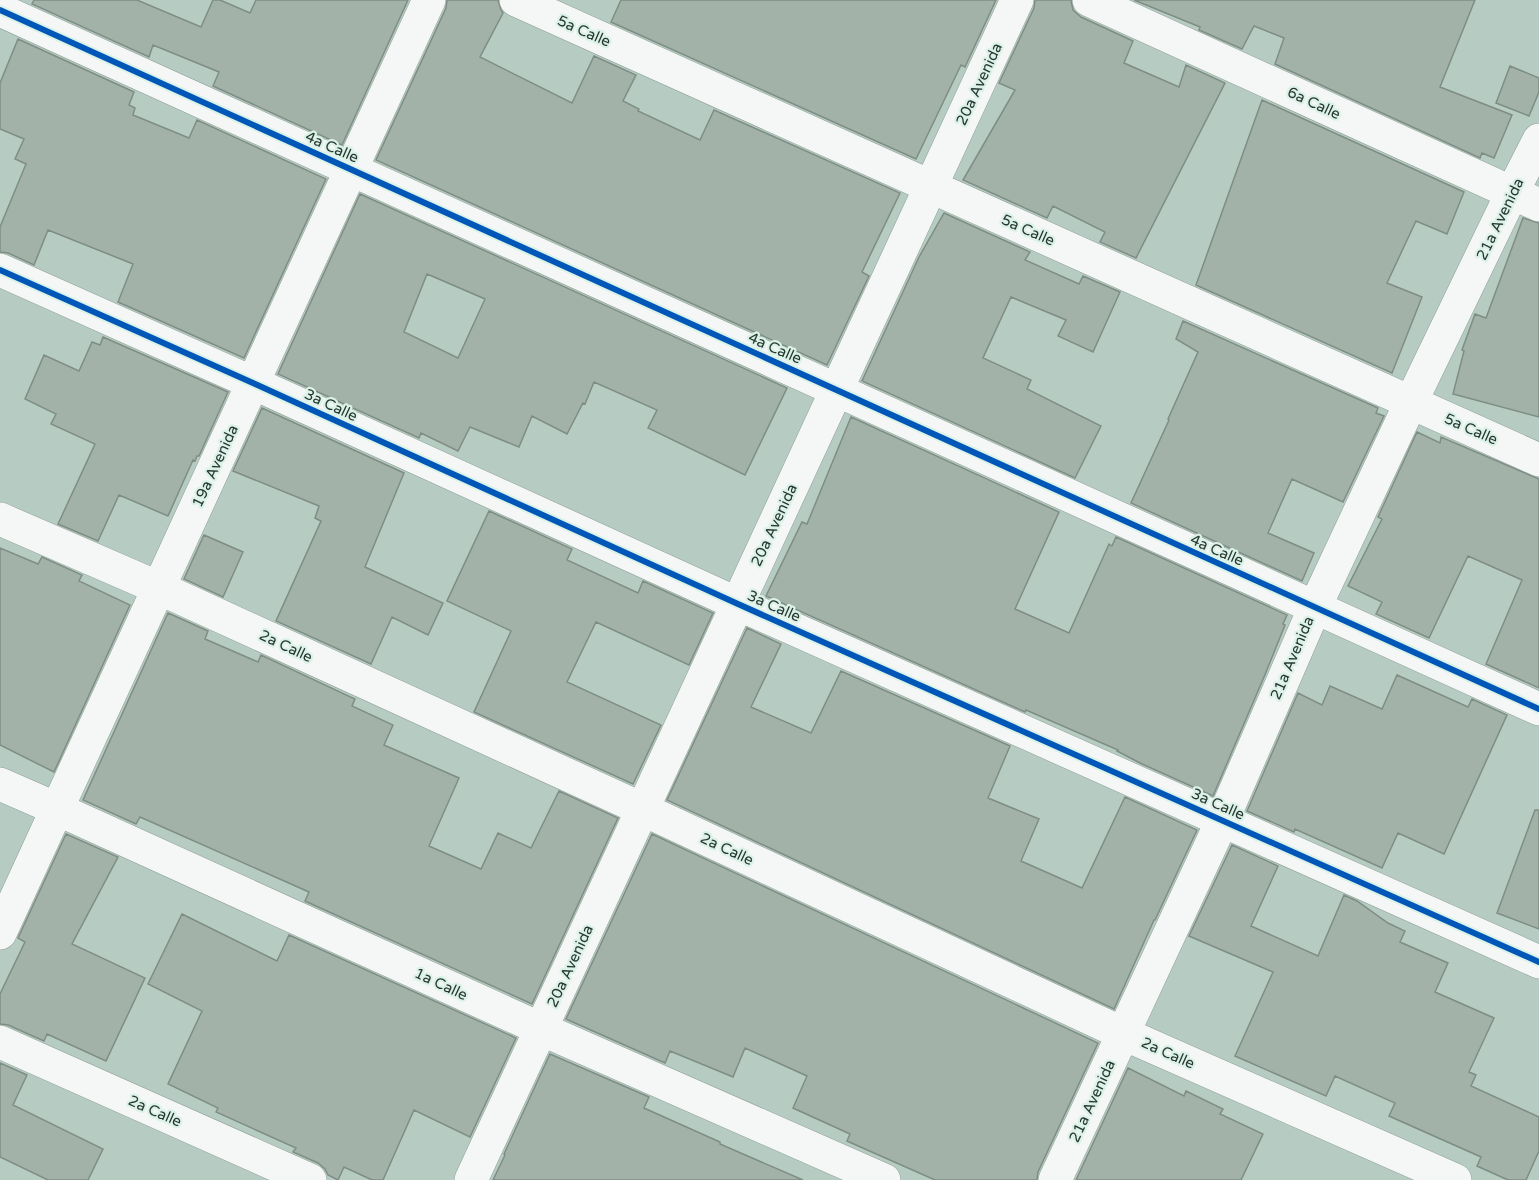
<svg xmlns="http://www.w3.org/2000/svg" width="1539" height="1180" viewBox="0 0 1539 1180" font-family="'Varela Round',sans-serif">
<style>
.building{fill:#a2b2a8;stroke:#7f8e84;stroke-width:1.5;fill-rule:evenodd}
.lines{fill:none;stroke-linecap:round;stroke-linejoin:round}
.minor-casing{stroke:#8e9f98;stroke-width:34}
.tertiary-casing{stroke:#8e9f98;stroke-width:34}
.minor{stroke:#f4f7f6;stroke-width:33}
.tertiary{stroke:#f4f7f6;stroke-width:33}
.cycleway-casing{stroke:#dcf2e8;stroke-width:10}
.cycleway{stroke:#0057b8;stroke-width:6}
.labels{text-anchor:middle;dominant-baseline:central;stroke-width:4.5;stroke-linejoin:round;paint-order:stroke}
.street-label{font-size:15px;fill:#273831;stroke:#dcf2e8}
</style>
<rect width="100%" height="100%" fill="#b6ccc2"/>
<!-- building -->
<path class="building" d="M 34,0 L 137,0 L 201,27 L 213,0 L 220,0 L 250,13 L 256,0 L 408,0 L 342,145 L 213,86 L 219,72 L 153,45 L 149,57 L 32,4 Z
M 447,0 L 498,0 L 501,10 L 503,13 L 480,57 L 572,103 L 594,56 L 636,75 L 623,101 L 639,109 L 638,111 L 700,140 L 714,110 L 900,193 L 862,272 L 869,276 L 827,365 L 376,160 L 446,8 Z
M 621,0 L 996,0 L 965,67 L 961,65 L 916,159 L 611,22 Z
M 1035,0 L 1071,0 L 1073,10 L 1081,17 L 1133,41 L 1124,63 L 1179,87 L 1186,65 L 1225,83 L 1136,258 L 1100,242 L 1105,232 L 1053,206 L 1047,218 L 963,180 L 1015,90 L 999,83 L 1034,8 Z
M 1134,0 L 1475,0 L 1440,87 L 1512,115 L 1494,158 L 1482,153 L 1480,158 L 1275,64 L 1284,38 L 1254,26 L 1242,49 L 1199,30 L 1200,27 Z
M 18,39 L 134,92 L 129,105 L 135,108 L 133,115 L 189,138 L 197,120 L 326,179 L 244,358 L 118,302 L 133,264 L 48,230 L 34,265 L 8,253 L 0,252 L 0,227 L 26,164 L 15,159 L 24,139 L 0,129 L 0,83 Z
M 1510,66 L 1539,78 L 1539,92 L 1529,116 L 1496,103 Z
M 1262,100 L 1464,192 L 1447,234 L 1416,221 L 1387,283 L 1422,297 L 1392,373 L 1196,285 Z
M 360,194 L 787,388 L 745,475 L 648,428 L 657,410 L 594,382 L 585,404 L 583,403 L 567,434 L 532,416 L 519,447 L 470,427 L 458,451 L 421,433 L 419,438 L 278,374 ZM 427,274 L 485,299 L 458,358 L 404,332 Z
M 944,213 L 1030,252 L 1025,260 L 1079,284 L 1083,276 L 1120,292 L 1093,352 L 1058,336 L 1066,320 L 1011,297 L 983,358 L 1031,380 L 1027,389 L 1101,426 L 1075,478 L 862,381 L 919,257 Z
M 1523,218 L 1539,223 L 1539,417 L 1453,394 L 1464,351 L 1462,350 L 1475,314 L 1486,318 Z
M 1183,321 L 1378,408 L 1376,413 L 1384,416 L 1343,502 L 1292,479 L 1268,533 L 1314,553 L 1302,581 L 1131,503 L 1169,420 L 1168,419 L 1198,352 L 1176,339 Z
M 103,337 L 228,392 L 199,456 L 197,456 L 195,461 L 193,460 L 168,516 L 119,495 L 98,541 L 58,524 L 95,444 L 51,424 L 56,414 L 25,399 L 44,355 L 79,371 L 92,342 L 100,345 Z
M 262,408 L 404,473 L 365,567 L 443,603 L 428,635 L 392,617 L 371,664 L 276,621 L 321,521 L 315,518 L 319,506 L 233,471 Z
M 851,417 L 1059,512 L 1015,609 L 1069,633 L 1109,544 L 1112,546 L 1116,537 L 1287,615 L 1283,624 L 1285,625 L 1264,677 L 1213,796 L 1140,763 L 1117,751 L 1118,750 L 1026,710 L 1025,712 L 766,596 L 802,522 L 807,524 Z
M 1417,432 L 1440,443 L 1441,437 L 1539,479 L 1539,688 L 1486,664 L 1522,580 L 1468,556 L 1429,638 L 1376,614 L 1382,602 L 1348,586 L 1382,519 L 1378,517 Z
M 489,511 L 572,549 L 567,560 L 638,593 L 643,581 L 713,613 L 689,665 L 596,622 L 567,682 L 661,725 L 633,784 L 474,712 L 511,631 L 447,601 Z
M 204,535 L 243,552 L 223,597 L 184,579 Z
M 0,548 L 38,564 L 42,557 L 82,575 L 79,581 L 130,605 L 54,772 L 0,745 Z
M 168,613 L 208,631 L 205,639 L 258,662 L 261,655 L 355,699 L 352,706 L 393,725 L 384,745 L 459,778 L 429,846 L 481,869 L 498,833 L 531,848 L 559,791 L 618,818 L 532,1004 L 305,901 L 309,892 L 140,817 L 136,824 L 83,800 Z
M 747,628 L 781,644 L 751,707 L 811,733 L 841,671 L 1010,746 L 988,798 L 1039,819 L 1021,861 L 1082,888 L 1125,797 L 1197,830 L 1155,920 L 1154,920 L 1114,1009 L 667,800 Z
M 1397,675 L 1468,707 L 1472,699 L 1507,715 L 1444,854 L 1398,833 L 1382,868 L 1295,829 L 1294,832 L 1247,811 L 1298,693 L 1322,705 L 1330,686 L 1382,709 Z
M 1535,810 L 1539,810 L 1539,929 L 1497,913 Z
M 66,834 L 118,857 L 72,944 L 145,978 L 106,1061 L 47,1034 L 44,1041 L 8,1025 L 0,1024 L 0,994 L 25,942 L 18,938 Z
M 652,834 L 1098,1043 L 1038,1172 L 1037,1180 L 935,1180 L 847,1141 L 850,1134 L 793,1108 L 807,1076 L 745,1048 L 733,1077 L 670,1051 L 665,1063 L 566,1019 Z
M 1232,845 L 1278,866 L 1251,926 L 1318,956 L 1344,895 L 1357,901 L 1388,923 L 1405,931 L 1400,942 L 1448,963 L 1435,992 L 1494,1018 L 1469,1072 L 1476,1075 L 1471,1086 L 1539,1117 L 1539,1151 L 1526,1180 L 1508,1180 L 1477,1166 L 1481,1157 L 1389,1116 L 1395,1103 L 1335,1076 L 1326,1096 L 1235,1056 L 1273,972 L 1189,936 Z
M 182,914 L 277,961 L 289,935 L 516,1038 L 470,1137 L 414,1110 L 383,1180 L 372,1180 L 344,1167 L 338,1180 L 328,1175 L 325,1169 L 318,1163 L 293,1152 L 296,1148 L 216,1112 L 218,1108 L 168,1084 L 202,1011 L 148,984 Z
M 550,1054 L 649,1097 L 644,1108 L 720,1142 L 720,1144 L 803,1180 L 493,1180 L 505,1155 L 504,1154 Z
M 0,1063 L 27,1075 L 13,1105 L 103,1149 L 88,1180 L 48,1180 L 0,1157 Z
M 1128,1068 L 1184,1096 L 1186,1091 L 1223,1109 L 1220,1114 L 1263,1134 L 1241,1180 L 1076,1180 Z"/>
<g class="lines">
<!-- minor casing -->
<g class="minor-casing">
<path id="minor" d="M 516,0 L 1539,460
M 1089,0 L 1539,205
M 0,10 L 1539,709
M 0,270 L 253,383 L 738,604 L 1539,962
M 0,519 L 159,588 L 642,809 L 1124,1034 L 1455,1180
M 0,933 L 429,0
M 0,1042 L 310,1180
M 471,1180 L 1017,0
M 1055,1180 L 1223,819 L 1315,607 L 1411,402 L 1512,193 L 1539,140"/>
</g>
<!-- tertiary casing -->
<g class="tertiary-casing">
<path id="tertiary" d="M 0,784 L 57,809 L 541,1029 L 884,1180"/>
</g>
<!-- minor -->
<use href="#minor" class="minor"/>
<!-- tertiary -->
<use href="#tertiary" class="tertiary"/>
<!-- cycleway casing -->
<g class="cycleway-casing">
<path id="cycleway" d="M 0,10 L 1539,709
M 0,270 L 253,383 L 738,604 L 1539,962"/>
</g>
<!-- cycleway -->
<use href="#cycleway" class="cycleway"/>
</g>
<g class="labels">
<!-- street labels -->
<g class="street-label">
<text transform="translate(584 31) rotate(24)">5a Calle</text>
<text transform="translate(979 84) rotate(-65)">20a Avenida</text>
<text transform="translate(1314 103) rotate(25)">6a Calle</text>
<text transform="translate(332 147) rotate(24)">4a Calle</text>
<text transform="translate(1500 219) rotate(-64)">21a Avenida</text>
<text transform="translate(1028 230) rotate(24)">5a Calle</text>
<text transform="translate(775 348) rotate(24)">4a Calle</text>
<text transform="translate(331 405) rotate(25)">3a Calle</text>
<text transform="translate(1471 429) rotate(24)">5a Calle</text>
<text transform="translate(215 466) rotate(-65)">19a Avenida</text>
<text transform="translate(774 525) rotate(-65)">20a Avenida</text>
<text transform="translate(1217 550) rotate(24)">4a Calle</text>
<text transform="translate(774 606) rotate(24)">3a Calle</text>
<text transform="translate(286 646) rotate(25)">2a Calle</text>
<text transform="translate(1292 658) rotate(-67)">21a Avenida</text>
<text transform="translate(1218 804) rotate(24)">3a Calle</text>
<text transform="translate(727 849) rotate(25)">2a Calle</text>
<text transform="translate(570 966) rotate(-65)">20a Avenida</text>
<text transform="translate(441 984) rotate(25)">1a Calle</text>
<text transform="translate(1168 1053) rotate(24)">2a Calle</text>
<text transform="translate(1092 1101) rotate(-65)">21a Avenida</text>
<text transform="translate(155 1111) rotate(24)">2a Calle</text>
</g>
</g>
</svg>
